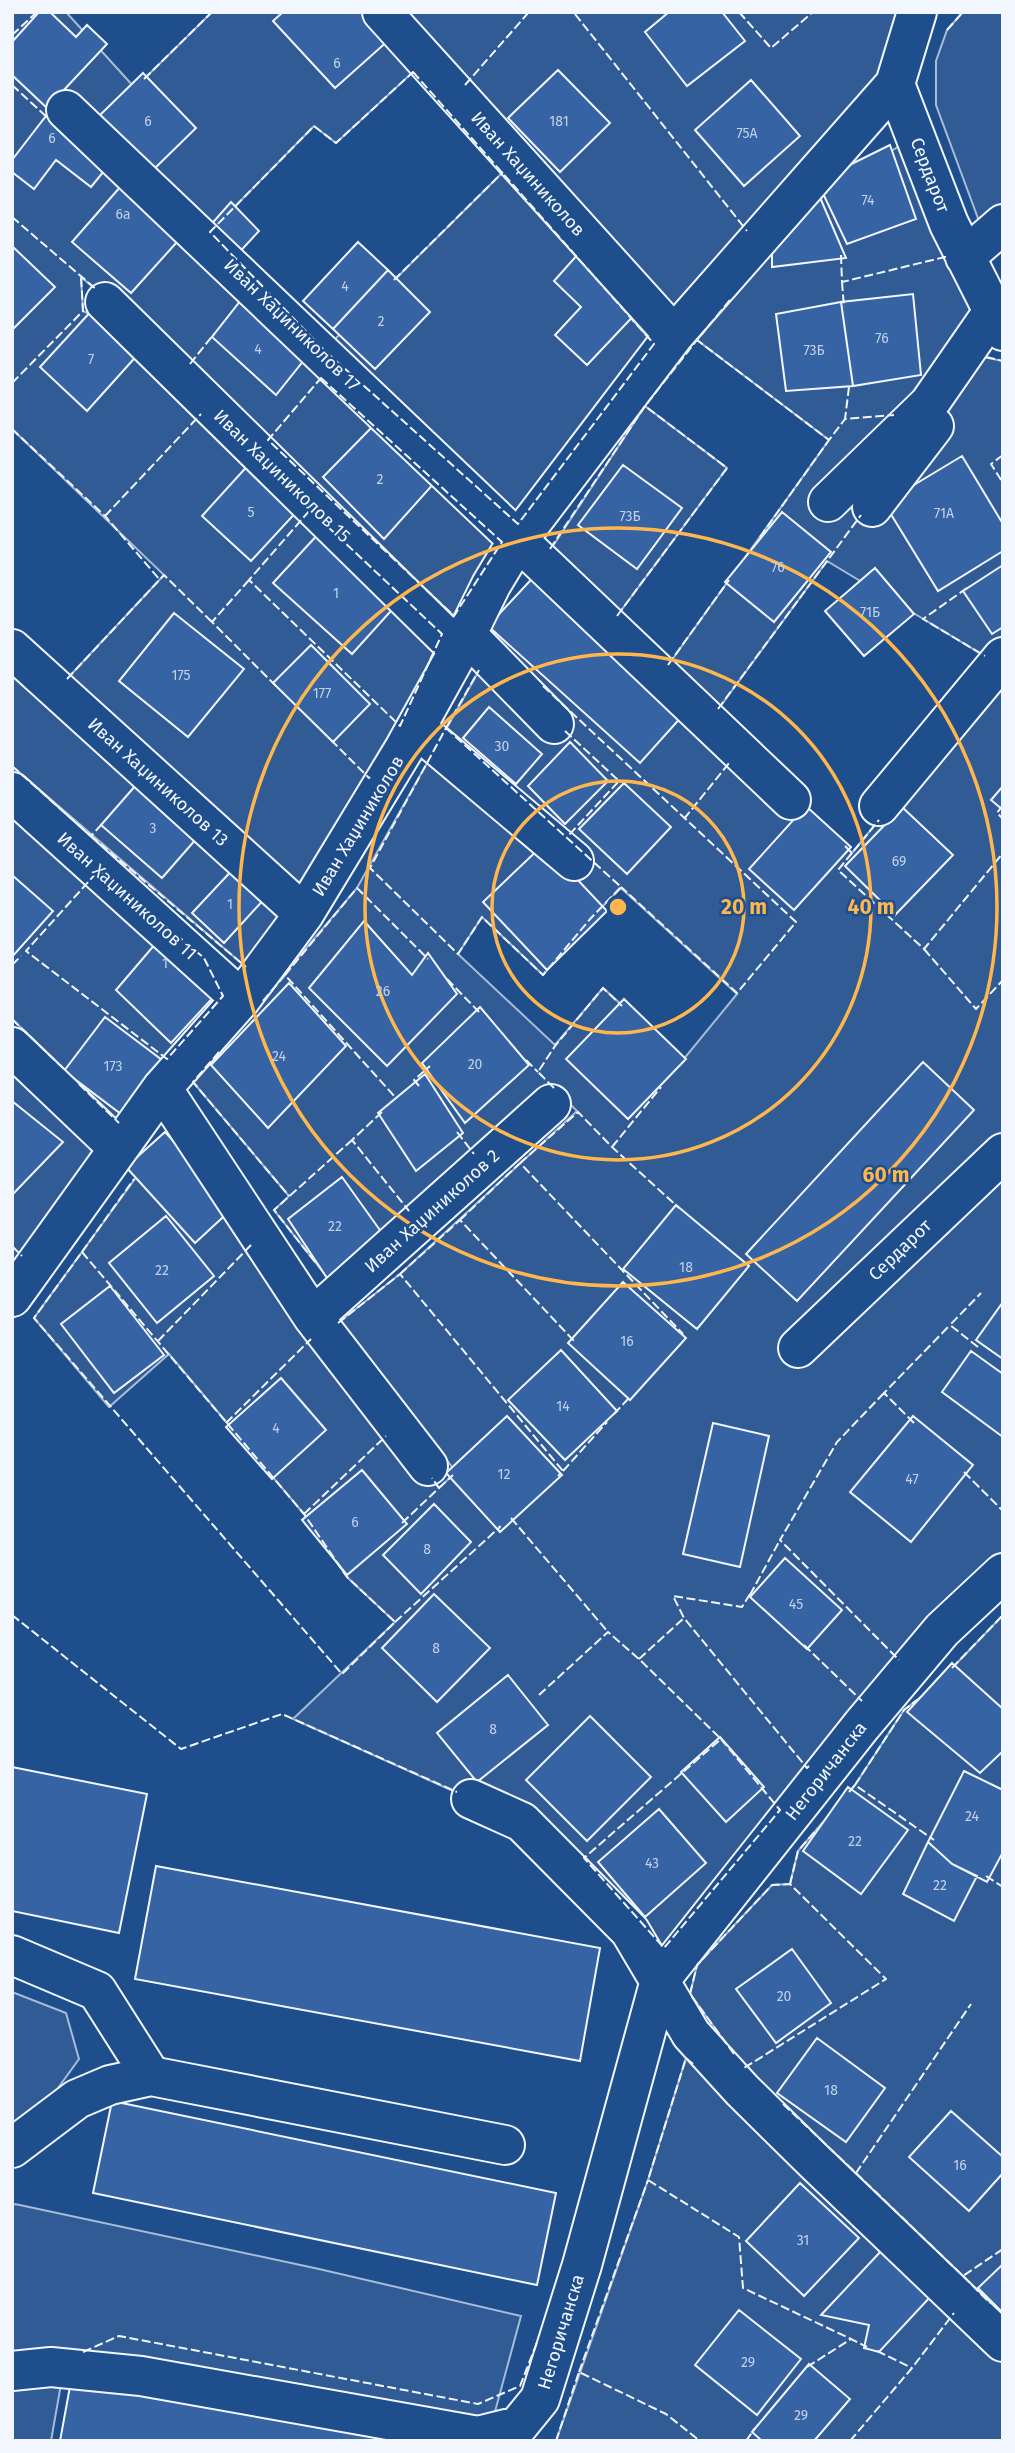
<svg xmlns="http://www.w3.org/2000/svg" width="1015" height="2453" viewBox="0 0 1015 2453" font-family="'Fira Sans',sans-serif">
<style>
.built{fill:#305b95;stroke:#a8bbd7;stroke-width:2;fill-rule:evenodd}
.building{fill:#3563a3;stroke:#f2f6ff;stroke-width:2}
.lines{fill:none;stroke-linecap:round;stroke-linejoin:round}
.minor-casing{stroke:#f2f6ff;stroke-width:42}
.minor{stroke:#1f4e8c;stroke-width:38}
.fence{stroke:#f2f6ff;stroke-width:2;stroke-dasharray:9 3.5;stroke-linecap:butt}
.ring{fill:none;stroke:#ffb74d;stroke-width:3.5}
.labels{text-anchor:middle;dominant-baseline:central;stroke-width:5;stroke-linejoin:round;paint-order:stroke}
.number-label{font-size:14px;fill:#c3d1e8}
.street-label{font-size:18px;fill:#f2f6ff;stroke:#1f4e8c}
.centre{fill:#ffb74d;stroke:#1f4e8c;stroke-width:3.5}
.ring-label{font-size:21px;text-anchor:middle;font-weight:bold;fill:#ffb74d;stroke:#1f4e8c;stroke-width:5;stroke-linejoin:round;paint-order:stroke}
</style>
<rect width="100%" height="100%" fill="#1f4e8c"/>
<!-- built -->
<path class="built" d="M 12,12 L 66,12 L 135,88 L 212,12 L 356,12 L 413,72 L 336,143 L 314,126 L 210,232 L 502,542 L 454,616 L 188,367 L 81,277 L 83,311 L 98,318 L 442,634 L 400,726 L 303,893 L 65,681 L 164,575 L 12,429 Z
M 387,12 L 896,12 L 887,62 L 855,112 L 669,327 Z
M 963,12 L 1003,12 L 1003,247 L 979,221 L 936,105 L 936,61 L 947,30 Z
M 905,143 L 982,300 L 978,356 L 1003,361 L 1003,667 L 827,561 L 714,715 L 664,671 L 829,440 L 697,340 L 817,194 Z
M 503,172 L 654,344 L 518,524 L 324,350 Z
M 645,406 L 727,468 L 614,620 L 547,555 Z
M 537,573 L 744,745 L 852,853 L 1003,668 L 1003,1556 L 660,1980 L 522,1822 L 293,1719 L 395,1622 L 347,1577 L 304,1514 L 169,1354 L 109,1407 L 34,1318 L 169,1132 L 396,1427 L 439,1488 L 456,1472 L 338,1323 L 400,1274 L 577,1111 L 560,1094 L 338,1291 L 274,1210 L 289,1196 L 193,1082 L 357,888 L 486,658 L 492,638 ZM 621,888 L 737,994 L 683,1060 L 603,988 L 555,1045 L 458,954 L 482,917 L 543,975 L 591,918 Z
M 12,657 L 290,912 L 247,968 L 12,766 Z
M 12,796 L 223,996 L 122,1125 L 12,1019 Z
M 12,1053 L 103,1148 L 12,1278 Z
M 1003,1615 L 1003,2315 L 744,2068 L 690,1994 L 697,1965 L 772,1885 L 790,1884 L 798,1851 L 855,1785 L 904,1710 L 935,1686 Z
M 12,1992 L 66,2013 L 79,2059 L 50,2099 L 12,2130 Z
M 686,2058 L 927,2276 L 1003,2351 L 1003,2441 L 556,2441 L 648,2180 Z
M 15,2204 L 319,2269 L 521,2316 L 493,2419 L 12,2361 L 12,2206 Z
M 61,2384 L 51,2441 L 12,2441 L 12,2389 Z"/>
<!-- building -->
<path class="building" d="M 39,12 L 50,12 L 76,37 L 87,25 L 107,44 L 47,108 L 12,75 L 12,42 Z
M 283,12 L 365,12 L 390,39 L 335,88 L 273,21 Z
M 669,12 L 722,12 L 745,41 L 687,86 L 645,32 Z
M 558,70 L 610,123 L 560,172 L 508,118 Z
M 143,73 L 196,128 L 153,170 L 100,115 Z
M 751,80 L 800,136 L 744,186 L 695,130 Z
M 46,116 L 109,165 L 91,187 L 56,160 L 34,189 L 12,172 L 12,160 Z
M 890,145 L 916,219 L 847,244 L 817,181 Z
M 121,186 L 177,242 L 131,293 L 72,242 Z
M 819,195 L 846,258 L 772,267 L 772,251 Z
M 231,202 L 259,231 L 234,258 L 207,229 Z
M 358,242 L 388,270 L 333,329 L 303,301 Z
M 12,246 L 55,287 L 12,330 Z
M 579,253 L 640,309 L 587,365 L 555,335 L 581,307 L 554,281 Z
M 388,270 L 430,312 L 375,369 L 333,329 Z
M 913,294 L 921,375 L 853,386 L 841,302 Z
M 241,300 L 304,360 L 276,395 L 212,337 Z
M 841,302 L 853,386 L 786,391 L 776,314 Z
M 94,308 L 141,351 L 87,411 L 40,367 Z
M 377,422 L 436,481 L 384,539 L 323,477 Z
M 962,456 L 1003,524 L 1003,551 L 938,591 L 884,503 Z
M 251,462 L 300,508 L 251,561 L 202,516 Z
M 623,465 L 682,508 L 637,569 L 578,525 Z
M 782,512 L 831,552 L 774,622 L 725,582 Z
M 321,531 L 399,602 L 352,654 L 273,583 Z
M 1003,565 L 1003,627 L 992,634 L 963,591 Z
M 875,568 L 914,614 L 864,656 L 825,611 Z
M 541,569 L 684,714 L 640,763 L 488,626 Z
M 174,613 L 244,669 L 188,737 L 119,681 Z
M 311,645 L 370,704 L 333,742 L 273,683 Z
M 489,707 L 542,754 L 516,784 L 463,738 Z
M 570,742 L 608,781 L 565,824 L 528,786 Z
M 143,777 L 204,830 L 162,878 L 101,825 Z
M 624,783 L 671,827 L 627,874 L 579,829 Z
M 1003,786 L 1003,810 L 991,800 Z
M 806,806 L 851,847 L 794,910 L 749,869 Z
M 902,807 L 953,855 L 895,915 L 845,866 Z
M 544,844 L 607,911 L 547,970 L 483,902 Z
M 237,865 L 268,895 L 224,943 L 192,913 Z
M 12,875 L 53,911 L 12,957 Z
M 364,921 L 412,975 L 428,953 L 457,994 L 387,1066 L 309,988 Z
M 162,936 L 219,991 L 171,1043 L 116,990 Z
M 289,983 L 346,1046 L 268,1128 L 211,1065 Z
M 624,999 L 686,1059 L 628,1119 L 566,1059 Z
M 480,1007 L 529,1065 L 465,1123 L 422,1063 Z
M 105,1017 L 162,1060 L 121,1114 L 64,1071 Z
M 923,1062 L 974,1110 L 797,1301 L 746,1254 Z
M 425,1074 L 463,1133 L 416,1171 L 378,1113 Z
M 12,1101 L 63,1142 L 12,1195 Z
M 165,1132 L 234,1207 L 195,1243 L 126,1167 Z
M 342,1177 L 382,1233 L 327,1278 L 288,1219 Z
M 676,1205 L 749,1266 L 697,1329 L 623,1269 Z
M 166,1216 L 214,1276 L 157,1323 L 109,1263 Z
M 623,1282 L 686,1338 L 630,1400 L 568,1343 Z
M 110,1286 L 164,1355 L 114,1393 L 61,1324 Z
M 1003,1302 L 1003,1359 L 976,1340 Z
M 561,1350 L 617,1411 L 565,1460 L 508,1400 Z
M 971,1351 L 1003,1374 L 1003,1437 L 942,1392 Z
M 281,1378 L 326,1430 L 272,1479 L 226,1427 Z
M 507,1416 L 562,1475 L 500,1532 L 446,1473 Z
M 913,1416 L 973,1465 L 911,1542 L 850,1492 Z
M 713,1423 L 769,1436 L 740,1567 L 683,1554 Z
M 362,1470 L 407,1524 L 347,1575 L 302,1520 Z
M 434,1504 L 471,1542 L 421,1594 L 383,1555 Z
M 785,1558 L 842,1610 L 807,1649 L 750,1597 Z
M 434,1594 L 490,1648 L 437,1702 L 382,1648 Z
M 952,1663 L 1003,1709 L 1003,1751 L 980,1773 L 907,1712 Z
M 508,1675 L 548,1725 L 477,1782 L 437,1733 Z
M 590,1716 L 651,1777 L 587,1841 L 526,1780 Z
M 720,1737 L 764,1787 L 726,1822 L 681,1772 Z
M 12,1767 L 147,1794 L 119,1933 L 12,1911 Z
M 964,1771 L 1003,1790 L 1003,1852 L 987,1882 L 952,1864 L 928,1842 Z
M 848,1787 L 908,1830 L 861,1894 L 803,1851 Z
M 659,1809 L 706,1863 L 645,1917 L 598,1862 Z
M 928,1842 L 952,1864 L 977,1876 L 954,1921 L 903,1894 Z
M 156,1866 L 600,1948 L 580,2061 L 135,1979 Z
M 792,1949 L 831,2003 L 776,2043 L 736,1989 Z
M 817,2038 L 885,2088 L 846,2142 L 777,2093 Z
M 112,2101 L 556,2193 L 537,2285 L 93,2193 Z
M 951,2111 L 1003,2157 L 1003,2173 L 969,2211 L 909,2157 Z
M 800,2183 L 859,2238 L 804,2296 L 746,2241 Z
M 883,2249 L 932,2295 L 879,2352 L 864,2348 L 869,2325 L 821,2315 Z
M 1003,2264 L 1003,2313 L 978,2288 Z
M 739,2310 L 801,2359 L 757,2415 L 695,2365 Z
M 809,2364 L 850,2399 L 814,2441 L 762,2441 L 752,2432 Z
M 71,2381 L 398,2441 L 60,2441 Z"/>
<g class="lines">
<!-- minor casing -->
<g class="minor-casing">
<path id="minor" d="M 382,12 L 674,335
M 917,12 L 895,84 L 949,224 L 1003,331
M 66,110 L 791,800
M 965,257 L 1003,224
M 105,302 L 459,650
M 828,502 L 929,404 L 992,313
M 872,507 L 934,426
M 467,635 L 554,724
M 12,649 L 304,914
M 416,728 L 574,861
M 12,792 L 241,999
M 879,806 L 1003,657
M 12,1047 L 117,1147
M 162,1088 L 313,1317 L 428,1466
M 12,1297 L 162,1088 L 241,999 L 304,914 L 404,749 L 459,650 L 491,585 L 518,540 L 674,335 L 895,84
M 313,1317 L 551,1104
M 798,1348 L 1003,1153
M 471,1799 L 522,1822 L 630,1931 L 691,2034 L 742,2090 L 815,2162 L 1003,2342
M 12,1955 L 97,1991 L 151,2076
M 12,2148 L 77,2099 L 110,2085 L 151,2076 L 505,2145
M 12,2371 L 51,2367 L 141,2376 L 478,2436 L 518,2426 L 540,2399 L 582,2265 L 660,1980 L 862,1725 L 942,1630 L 1003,1573"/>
</g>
<!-- minor -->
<use href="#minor" class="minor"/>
<!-- fence -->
<path class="fence" d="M 739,12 L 771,48 L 813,12
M 575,14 L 747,231
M 947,30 L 963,12
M 12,35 L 37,12
M 413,72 L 654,344 L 518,524 L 324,350 L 210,232 L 314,126 L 336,143 Z
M 144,79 L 212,12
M 12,85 L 49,119
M 465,85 L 529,12
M 12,217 L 97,290
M 841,255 L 842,282 L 949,256
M 394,280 L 503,172
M 842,282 L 844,307
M 730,300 L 697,340 L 829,440 L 845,419
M 986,357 L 1003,361
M 190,364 L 214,334
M 321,378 L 502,542 L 454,616 L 268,440 Z
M 12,383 L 83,311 L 81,276
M 849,387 L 845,419 L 894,415
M 12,429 L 105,516 L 160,580
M 1003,455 L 991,464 L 1003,483
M 310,510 L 442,634 L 400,726 L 249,580 Z
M 105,516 L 201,414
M 760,537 L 829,440
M 550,549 L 645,406 L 697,340
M 249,580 L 212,622 L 276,686
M 967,588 L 923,619 L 985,656
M 617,616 L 727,468 L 645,406
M 668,665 L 729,580
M 67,679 L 164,575 L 212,622
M 543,686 L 796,922 L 737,993 L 621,887
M 718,709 L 861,515
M 446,728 L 621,887 L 591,918 L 543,975 L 482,917 L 458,954 L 370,868 Z
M 446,728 L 479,670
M 565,731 L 619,781 L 567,837
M 331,740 L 369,778 L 370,777
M 12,766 L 91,836 L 102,824
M 1003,805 L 997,813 L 1003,819
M 684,819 L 729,763
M 91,836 L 246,967
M 845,846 L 852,853 L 879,820
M 852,853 L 838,870 L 924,949 L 1003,853
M 99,870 L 204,958 L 223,996 L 167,1059 L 26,951 Z
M 924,949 L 976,1009 L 1003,980
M 12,965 L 21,956
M 285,975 L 357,888 L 428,959
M 447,979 L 479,1012
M 263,1001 L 285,975 L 396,1098
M 12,1019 L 66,1071
M 219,1052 L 193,1082 L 289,1196
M 526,1060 L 538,1072
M 79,1084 L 119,1123
M 419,1086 L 414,1080 L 430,1066
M 554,1088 L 538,1072 L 555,1046 L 603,988 L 622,1006
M 382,1112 L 352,1140 L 409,1211
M 457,1132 L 474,1154
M 612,1147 L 661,1087
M 520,1163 L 578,1112 L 612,1147 L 679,1208
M 460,1220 L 520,1163 L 683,1334
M 12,1246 L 22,1256
M 82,1252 L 304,1514 L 347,1577 L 395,1622 L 342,1674 L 34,1318 Z
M 82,1252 L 134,1179
M 315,1262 L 274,1210 L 352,1140
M 400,1274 L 460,1220 L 575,1342
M 338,1323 L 400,1274 L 563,1471 L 558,1476
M 158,1341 L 251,1245
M 978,1347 L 950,1325 L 981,1293
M 884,1393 L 837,1442 L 780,1540 L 899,1660
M 614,1414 L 628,1399 L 625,1396
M 226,1423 L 311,1339
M 914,1423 L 884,1393 L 950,1325
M 563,1471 L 607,1422
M 964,1472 L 1003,1511
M 439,1488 L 453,1475
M 304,1514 L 386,1436
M 511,1518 L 608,1632
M 402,1523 L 439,1488 L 432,1478
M 750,1594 L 742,1607 L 673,1596 L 684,1618 L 807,1768 L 809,1766
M 750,1595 L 780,1540
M 12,1615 L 181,1749 L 282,1714 L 457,1792
M 395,1622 L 500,1527 L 499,1526
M 804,1645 L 862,1701
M 639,1659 L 684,1618
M 952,1668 L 1003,1615
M 539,1695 L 608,1632 L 639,1659 L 721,1739
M 721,1739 L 780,1810 L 664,1948 L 584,1858 Z
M 855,1785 L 904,1710 L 917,1700
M 849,1792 L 855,1785 L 934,1840
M 986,1876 L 1003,1887
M 790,1884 L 798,1851 L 817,1829
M 734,2054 L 690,1994 L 697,1965 L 772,1885 L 790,1884 L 886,1979 L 744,2068
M 693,2064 L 686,2058 L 648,2180 L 739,2237 L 743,2288 L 851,2339
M 783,2104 L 856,2173 L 971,2004
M 856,2173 L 963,2276 L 1003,2249
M 963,2276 L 990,2303
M 877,2351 L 912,2368
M 83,2352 L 119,2336 L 478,2404 L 520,2386 L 538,2340
M 807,2367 L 851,2339 L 867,2347
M 579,2372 L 648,2180
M 556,2441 L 579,2372 L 666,2414 L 700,2441
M 746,2441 L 755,2428
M 850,2441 L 912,2368 L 954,2313"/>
</g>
<!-- distance rings -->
<g class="ring">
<circle cx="618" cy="907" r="126"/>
<circle cx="618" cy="907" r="253"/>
<circle cx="618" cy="907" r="379"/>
</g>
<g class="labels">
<!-- number labels -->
<g class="number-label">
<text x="337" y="63">6</text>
<text x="148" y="121">6</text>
<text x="559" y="121">181</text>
<text x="747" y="133">75А</text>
<text x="52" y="138">6</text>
<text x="868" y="200">74</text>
<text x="123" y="214">6a</text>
<text x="345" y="286">4</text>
<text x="381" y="321">2</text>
<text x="882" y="338">76</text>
<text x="258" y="349">4</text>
<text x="814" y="350">73Б</text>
<text x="91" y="359">7</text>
<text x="380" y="479">2</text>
<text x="251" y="512">5</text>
<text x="944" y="513">71А</text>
<text x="630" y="516">73Б</text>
<text x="778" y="567">76</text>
<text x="336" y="593">1</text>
<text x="870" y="612">71Б</text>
<text x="181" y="675">175</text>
<text x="322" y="693">177</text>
<text x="502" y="746">30</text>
<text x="153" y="828">3</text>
<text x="899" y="861">69</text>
<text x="230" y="904">1</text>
<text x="165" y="963">1</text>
<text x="383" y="991">26</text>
<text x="279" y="1056">24</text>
<text x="475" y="1064">20</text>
<text x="113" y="1066">173</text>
<text x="335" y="1226">22</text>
<text x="686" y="1267">18</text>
<text x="162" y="1270">22</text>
<text x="627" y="1341">16</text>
<text x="563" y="1406">14</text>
<text x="276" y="1428">4</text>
<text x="504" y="1474">12</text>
<text x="912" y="1479">47</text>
<text x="355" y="1522">6</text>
<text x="427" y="1549">8</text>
<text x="796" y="1604">45</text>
<text x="436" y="1648">8</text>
<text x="493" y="1729">8</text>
<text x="972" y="1816">24</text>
<text x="855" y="1841">22</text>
<text x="652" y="1863">43</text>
<text x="940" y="1885">22</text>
<text x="784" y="1996">20</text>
<text x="831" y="2090">18</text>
<text x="960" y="2165">16</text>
<text x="803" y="2240">31</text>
<text x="748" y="2362">29</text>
<text x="801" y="2415">29</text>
</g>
<!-- street labels -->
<g class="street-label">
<text transform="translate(528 174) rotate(48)">Иван Хаџиниколов</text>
<text transform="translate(930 175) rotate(69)">Сердарот</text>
<text transform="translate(292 325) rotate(44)">Иван Хаџиниколов 17</text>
<text transform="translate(282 476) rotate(44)">Иван Хаџиниколов 15</text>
<text transform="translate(158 782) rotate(42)">Иван Хаџиниколов 13</text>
<text transform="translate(358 826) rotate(-59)">Иван Хаџиниколов</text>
<text transform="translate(127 896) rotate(42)">Иван Хаџиниколов 11</text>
<text transform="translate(432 1211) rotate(-42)">Иван Хаџиниколов 2</text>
<text transform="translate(900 1250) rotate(-44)">Сердарот</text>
<text transform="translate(826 1771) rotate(-52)">Негоричанска</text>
<text transform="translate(561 2332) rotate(-73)">Негоричанска</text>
</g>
</g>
<circle cx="618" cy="907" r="10" class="centre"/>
<g class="ring-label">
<text x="744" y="914">20 m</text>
<text x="871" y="914">40 m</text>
<text x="886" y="1182">60 m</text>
</g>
<!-- border -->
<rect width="1015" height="2453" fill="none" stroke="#f2f6ff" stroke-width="28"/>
</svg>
